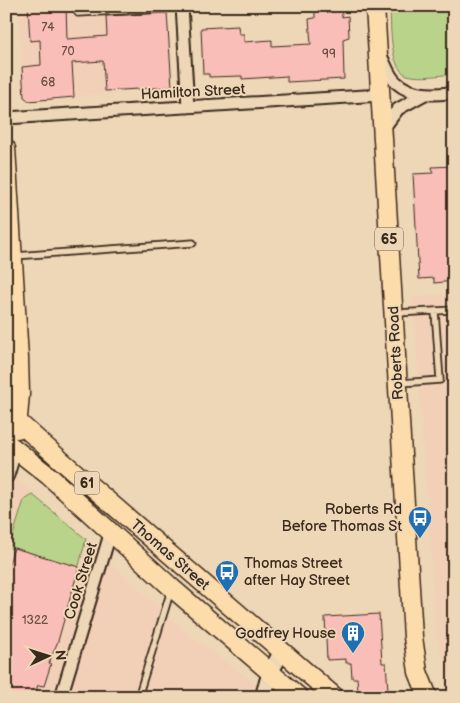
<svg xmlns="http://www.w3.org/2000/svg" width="460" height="703" viewBox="0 0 460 703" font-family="'Balsamiq Sans',sans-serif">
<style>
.built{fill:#f2d0b7}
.green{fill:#bad38a;stroke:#7a7e54}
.building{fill:#fabeb8;stroke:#3b2a1e}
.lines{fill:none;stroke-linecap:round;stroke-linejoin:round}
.service-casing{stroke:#3b2a1e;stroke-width:9}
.minor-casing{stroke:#3b2a1e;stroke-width:15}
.secondary-casing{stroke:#3b2a1e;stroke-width:19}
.primary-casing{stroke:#3b2a1e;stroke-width:21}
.service{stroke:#eed7b6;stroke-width:5.5}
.minor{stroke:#eed7b6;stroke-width:11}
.secondary{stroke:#eed7b6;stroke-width:15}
.primary{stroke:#fddcac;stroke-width:18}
.labels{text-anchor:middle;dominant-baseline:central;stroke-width:4;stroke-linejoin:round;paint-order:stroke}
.number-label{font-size:12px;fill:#6b4f44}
.shield{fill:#eed7b6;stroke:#715e4c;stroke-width:1}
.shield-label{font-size:14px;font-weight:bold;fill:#3b2a1e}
.street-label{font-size:15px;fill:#3b2a1e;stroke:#eed7b6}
.poi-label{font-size:15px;fill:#3b2a1e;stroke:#eed7b6;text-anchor:end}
</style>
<rect width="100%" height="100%" fill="#eed7b6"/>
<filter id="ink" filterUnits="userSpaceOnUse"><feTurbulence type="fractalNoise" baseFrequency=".02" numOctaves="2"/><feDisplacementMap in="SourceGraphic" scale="10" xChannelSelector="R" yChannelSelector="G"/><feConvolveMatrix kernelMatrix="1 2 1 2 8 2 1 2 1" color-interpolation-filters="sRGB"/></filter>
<g filter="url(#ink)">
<!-- built -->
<path class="built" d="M 18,6 L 167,6 L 172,87 L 29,101 L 24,97 Z
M 454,294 L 454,686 L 437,643 L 413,297 Z
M 6,469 L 191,636 L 273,697 L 6,697 Z"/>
<!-- green -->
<path class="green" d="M 390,6 L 454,6 L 454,74 C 440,75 421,79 407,75 C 389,69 391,22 390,6 Z
M 33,495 L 86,539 L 78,569 L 14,548 L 9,548 L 24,500 Z"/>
<!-- building -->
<path class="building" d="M 28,6 L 66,6 L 67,39 L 107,36 L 106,16 L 167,13 L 172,87 L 105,91 L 103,61 L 72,63 L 74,97 L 29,101 L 24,97 L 22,67 L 41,65 L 40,40 L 30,41 Z
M 315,6 L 341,6 L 342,17 L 348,16 L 349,37 L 343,39 L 344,79 L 287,82 L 287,76 L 242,79 L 242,76 L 209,77 L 209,74 L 203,74 L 201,28 L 238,26 L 239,34 L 244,34 L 244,42 L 272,40 L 272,46 L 311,44 L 309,19 L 315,18 Z
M 454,166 L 454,281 L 434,283 L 434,278 L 419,279 L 413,174 L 433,173 L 432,167 Z
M 14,548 L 79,567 L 58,641 L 49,663 L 51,664 L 44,686 L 38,685 L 34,697 L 6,697 L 6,573 Z
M 379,614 L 382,663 L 386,663 L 388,690 L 358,692 L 357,678 L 352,678 L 351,663 L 346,663 L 346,659 L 327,660 L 325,617 Z"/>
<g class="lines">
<!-- service casing -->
<g class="service-casing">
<path id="service" d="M 78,13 L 182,8
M 15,256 L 193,243
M 396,313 L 454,310
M 401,383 L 440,380 L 435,311
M 138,697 L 171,590"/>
</g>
<!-- minor casing -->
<g class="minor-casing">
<path id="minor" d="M 182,6 L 188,107
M 381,56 C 386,65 389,77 397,83 C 413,97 435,94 454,93
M 6,118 L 381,95
M 383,129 L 398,109 L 425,94
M 61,697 L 111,531"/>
</g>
<!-- secondary casing -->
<g class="secondary-casing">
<path id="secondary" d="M 6,475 L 14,449
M 263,697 L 270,673 L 282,651"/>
</g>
<!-- primary casing -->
<g class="primary-casing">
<path id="primary" d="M 375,6 L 413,637 L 418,672 L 428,697
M 6,148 L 19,358 L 20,394 L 17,429
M 6,411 L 63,462 L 335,697
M 6,442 L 49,476 L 172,588 L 299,697"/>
</g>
<!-- service -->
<use href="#service" class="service"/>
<!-- minor -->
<use href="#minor" class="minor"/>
<!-- secondary -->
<use href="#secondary" class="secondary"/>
<!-- primary -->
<use href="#primary" class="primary"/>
</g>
</g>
<!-- icons -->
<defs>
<g id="bus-pin" transform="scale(1.25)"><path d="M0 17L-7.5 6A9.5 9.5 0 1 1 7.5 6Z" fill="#1f6fb2" stroke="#eed7b6"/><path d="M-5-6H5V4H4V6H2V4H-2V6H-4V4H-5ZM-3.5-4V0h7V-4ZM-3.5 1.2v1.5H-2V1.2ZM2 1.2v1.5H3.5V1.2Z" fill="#fff"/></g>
<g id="building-pin" transform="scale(1.25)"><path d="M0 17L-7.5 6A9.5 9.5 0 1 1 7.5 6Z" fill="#1f6fb2" stroke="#eed7b6"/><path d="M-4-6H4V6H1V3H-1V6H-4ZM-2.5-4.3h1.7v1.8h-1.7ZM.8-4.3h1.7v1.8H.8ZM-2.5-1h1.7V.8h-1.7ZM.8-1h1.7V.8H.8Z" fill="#fff"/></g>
</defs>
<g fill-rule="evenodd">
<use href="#bus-pin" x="420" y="518"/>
<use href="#bus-pin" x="227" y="572"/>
<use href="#building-pin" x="353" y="633"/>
</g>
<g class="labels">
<!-- number labels -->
<g class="number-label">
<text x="48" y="27">74</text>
<text x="68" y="51">70</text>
<text x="329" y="54">99</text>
<text x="48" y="82">68</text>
<text x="35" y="620">1322</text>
</g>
<!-- shield labels -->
<g class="shield">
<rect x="375" y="227.5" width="28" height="23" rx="4"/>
<rect x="74.5" y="471.5" width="25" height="23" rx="4"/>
</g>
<g class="shield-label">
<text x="389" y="239">65</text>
<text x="87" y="483">61</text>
</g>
<!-- street labels -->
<g class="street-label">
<text transform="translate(193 92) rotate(-3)">Hamilton Street</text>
<text transform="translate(396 353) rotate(-93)">Roberts Road</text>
<text transform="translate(170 555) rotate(41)">Thomas Street</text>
<text transform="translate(81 581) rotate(-73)">Cook Street</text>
</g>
<!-- poi labels -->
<g class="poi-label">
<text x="402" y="509">Roberts Rd<tspan x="402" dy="17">Before Thomas St</tspan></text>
<text x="244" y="563" text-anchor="start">Thomas Street<tspan x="244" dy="17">after Hay Street</tspan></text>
<text x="336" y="633">Godfrey House</text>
</g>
</g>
<!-- margin -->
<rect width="460" height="703" fill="none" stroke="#eed7b6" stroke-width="25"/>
<rect x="12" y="12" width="435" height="678" fill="none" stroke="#3b2a1e" stroke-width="2" filter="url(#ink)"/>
<!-- north arrow -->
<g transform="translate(48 656) rotate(86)" stroke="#eed7b6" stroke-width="4" paint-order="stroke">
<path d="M0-4L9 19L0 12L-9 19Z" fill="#3b2a1e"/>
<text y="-8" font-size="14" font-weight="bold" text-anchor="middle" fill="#3b2a1e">N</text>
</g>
</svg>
